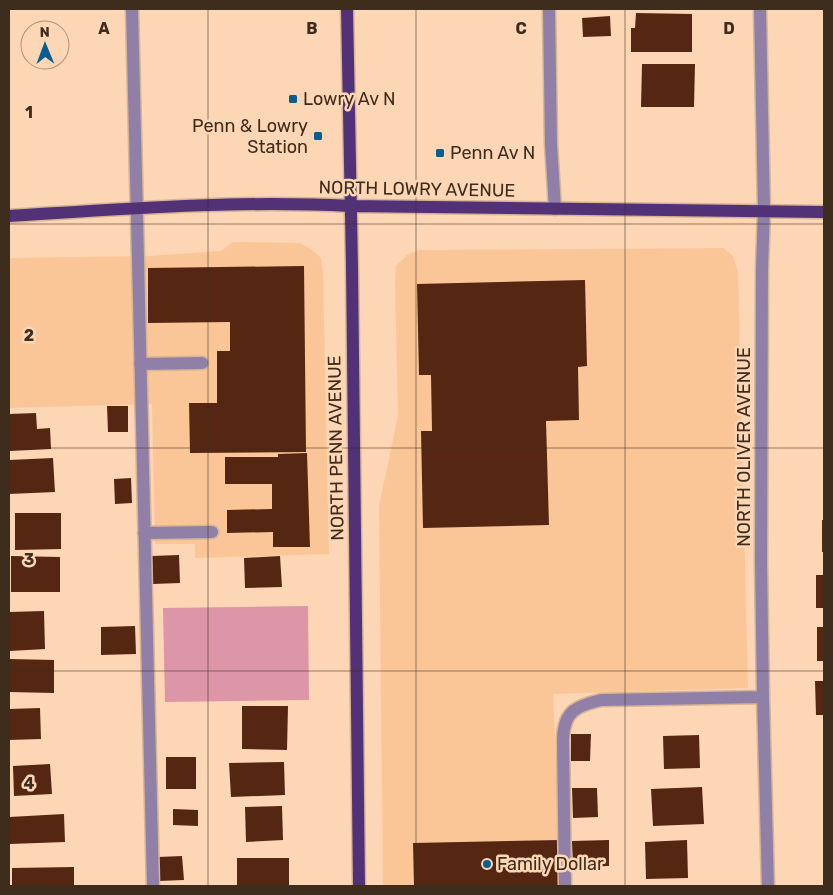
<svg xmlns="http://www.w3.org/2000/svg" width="833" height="895" viewBox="0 0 833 895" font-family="Rubik,sans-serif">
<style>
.built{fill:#fbc697}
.green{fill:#dd96a7}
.building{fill:#552712}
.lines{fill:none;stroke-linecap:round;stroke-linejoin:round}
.minor-casing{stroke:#d6b496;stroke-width:15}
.major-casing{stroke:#d6b496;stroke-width:15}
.minor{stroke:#9080a8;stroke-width:12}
.major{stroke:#523177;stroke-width:12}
.grid{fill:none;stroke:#3e2c1c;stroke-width:1;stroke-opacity:0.55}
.poi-dot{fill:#095d8f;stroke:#fcd6b5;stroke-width:2}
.labels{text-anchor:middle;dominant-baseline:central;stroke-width:5;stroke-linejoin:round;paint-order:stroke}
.poi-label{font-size:18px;fill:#3e2c1c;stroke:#fcd6b5;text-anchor:start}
.street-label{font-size:18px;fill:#3e2c1c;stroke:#fcd6b5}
.grid-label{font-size:16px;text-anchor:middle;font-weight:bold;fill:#3e2c1c;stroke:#fcd6b5;stroke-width:5;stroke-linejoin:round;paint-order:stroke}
</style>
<rect width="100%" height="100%" fill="#fcd6b5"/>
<!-- built -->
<path class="built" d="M 233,242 L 299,243 L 311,249 L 321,258 L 323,275 L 329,554 L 195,558 L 195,544 L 155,544 L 152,404 L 9,408 L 9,258 L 150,256 L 221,251 Z
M 723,248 L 733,256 L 738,273 L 748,688 L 553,694 L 561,886 L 383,886 L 379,506 L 398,416 L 395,282 L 396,266 L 407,255 L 419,250 Z"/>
<!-- green -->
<path class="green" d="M 308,606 L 309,700 L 165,702 L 163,608 Z"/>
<!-- building -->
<path class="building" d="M 636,13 L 692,14 L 692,52 L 631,52 L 631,28 L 635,28 Z
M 610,16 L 611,36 L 583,37 L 582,18 Z
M 642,64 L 695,64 L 694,107 L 641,107 Z
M 304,266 L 306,452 L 190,453 L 189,403 L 217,403 L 217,351 L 230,351 L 230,322 L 148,323 L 148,268 Z
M 585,280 L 587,366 L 578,367 L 579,420 L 546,421 L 549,525 L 423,528 L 421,431 L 432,431 L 431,375 L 419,375 L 417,284 Z
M 107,406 L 128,406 L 128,432 L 108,432 Z
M 36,413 L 37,429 L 50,428 L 51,449 L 10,451 L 9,414 Z
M 307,453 L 310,547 L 273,547 L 273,532 L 227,533 L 227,510 L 272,509 L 272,484 L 225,484 L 225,457 L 278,457 L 278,454 Z
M 53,458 L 55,492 L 9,494 L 9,460 Z
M 131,478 L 132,503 L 115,504 L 114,479 Z
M 15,513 L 61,513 L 61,549 L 15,550 Z
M 822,520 L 824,520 L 824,552 L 822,552 Z
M 179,555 L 180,583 L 153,584 L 152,556 Z
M 11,556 L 60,557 L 60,592 L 11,592 Z
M 280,556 L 282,587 L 245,588 L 244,558 Z
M 816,575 L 824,575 L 824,608 L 816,608 Z
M 44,611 L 45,649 L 10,651 L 9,612 Z
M 135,626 L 136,654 L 101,655 L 101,627 Z
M 817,627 L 824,627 L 824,661 L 817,661 Z
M 9,659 L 54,660 L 54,693 L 9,692 Z
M 815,681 L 824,681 L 824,715 L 816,715 Z
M 242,706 L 288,706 L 287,750 L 242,749 Z
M 40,708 L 41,739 L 9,740 L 9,709 Z
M 571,734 L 591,734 L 590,761 L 571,761 Z
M 699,735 L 700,768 L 664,769 L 663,736 Z
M 166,757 L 196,757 L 196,789 L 166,789 Z
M 284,762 L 285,795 L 231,797 L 229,763 Z
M 50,764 L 52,794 L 14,796 L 13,766 Z
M 702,787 L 704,824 L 653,826 L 651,789 Z
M 572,788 L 597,788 L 598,817 L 573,818 Z
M 282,806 L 283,840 L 246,842 L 245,807 Z
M 173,809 L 198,810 L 198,826 L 173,825 Z
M 64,814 L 65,842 L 10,844 L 9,817 Z
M 560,840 L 561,886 L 414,886 L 413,843 Z
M 609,840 L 609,866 L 573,867 L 572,841 Z
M 687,840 L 688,878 L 646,879 L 645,842 Z
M 182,856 L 184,880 L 159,881 L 158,857 Z
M 237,858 L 289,858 L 289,886 L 237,886 Z
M 74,867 L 74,886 L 12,886 L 12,868 Z"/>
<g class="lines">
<!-- minor casing -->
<g class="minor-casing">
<path id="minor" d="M 132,9 L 153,886
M 549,9 L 551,144 L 555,209
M 760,9 L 764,210 L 762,268 L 761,561 L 763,697 L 768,886
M 140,364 L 202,363
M 144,533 L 212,532
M 565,886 L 563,739 C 564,711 576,706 601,700 L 763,697"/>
</g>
<!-- major casing -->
<g class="major-casing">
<path id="major" d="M 347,9 L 352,267 L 359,886
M 9,216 C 122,209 236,200 350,206 L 824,212"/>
</g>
<!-- minor -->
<use href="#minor" class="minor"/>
<!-- major -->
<use href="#major" class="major"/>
</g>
<!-- grid -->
<path class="grid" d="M 208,9 L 208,886M 416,9 L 416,886M 625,9 L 625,886M 9,224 L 824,224M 9,448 L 824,448M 9,671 L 824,671"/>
<!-- markers -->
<g class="poi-dot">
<rect x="288" y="94" width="10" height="10" rx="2.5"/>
<rect x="313" y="131" width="10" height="10" rx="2.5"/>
<rect x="435" y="148" width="10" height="10" rx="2.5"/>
<circle cx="487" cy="864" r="5"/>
</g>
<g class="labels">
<!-- poi labels -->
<g class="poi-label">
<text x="303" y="99">Lowry Av N</text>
<text x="308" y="126" text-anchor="end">Penn &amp; Lowry<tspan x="308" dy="21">Station</tspan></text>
<text x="450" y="153">Penn Av N</text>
<text x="497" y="864">Family Dollar</text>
</g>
<!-- street labels -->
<g class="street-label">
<text transform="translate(417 189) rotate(1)">NORTH LOWRY AVENUE</text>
<text transform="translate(744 447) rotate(-90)">NORTH OLIVER AVENUE</text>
<text transform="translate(336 448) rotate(-91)">NORTH PENN AVENUE</text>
</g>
</g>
<g class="grid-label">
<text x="104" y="34">A</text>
<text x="312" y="34">B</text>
<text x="521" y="34">C</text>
<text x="729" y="34">D</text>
<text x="29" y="118">1</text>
<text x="29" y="341">2</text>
<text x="29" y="565">3</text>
<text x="29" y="789">4</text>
</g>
<!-- border -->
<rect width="833" height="895" fill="none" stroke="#3e2c1c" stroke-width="20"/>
<!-- north arrow -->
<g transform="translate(45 45) rotate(359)"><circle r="24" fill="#fcd6b5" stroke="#b09278"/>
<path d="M0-4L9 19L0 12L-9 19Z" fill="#095d8f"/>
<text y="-8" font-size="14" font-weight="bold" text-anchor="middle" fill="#3e2c1c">N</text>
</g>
</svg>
